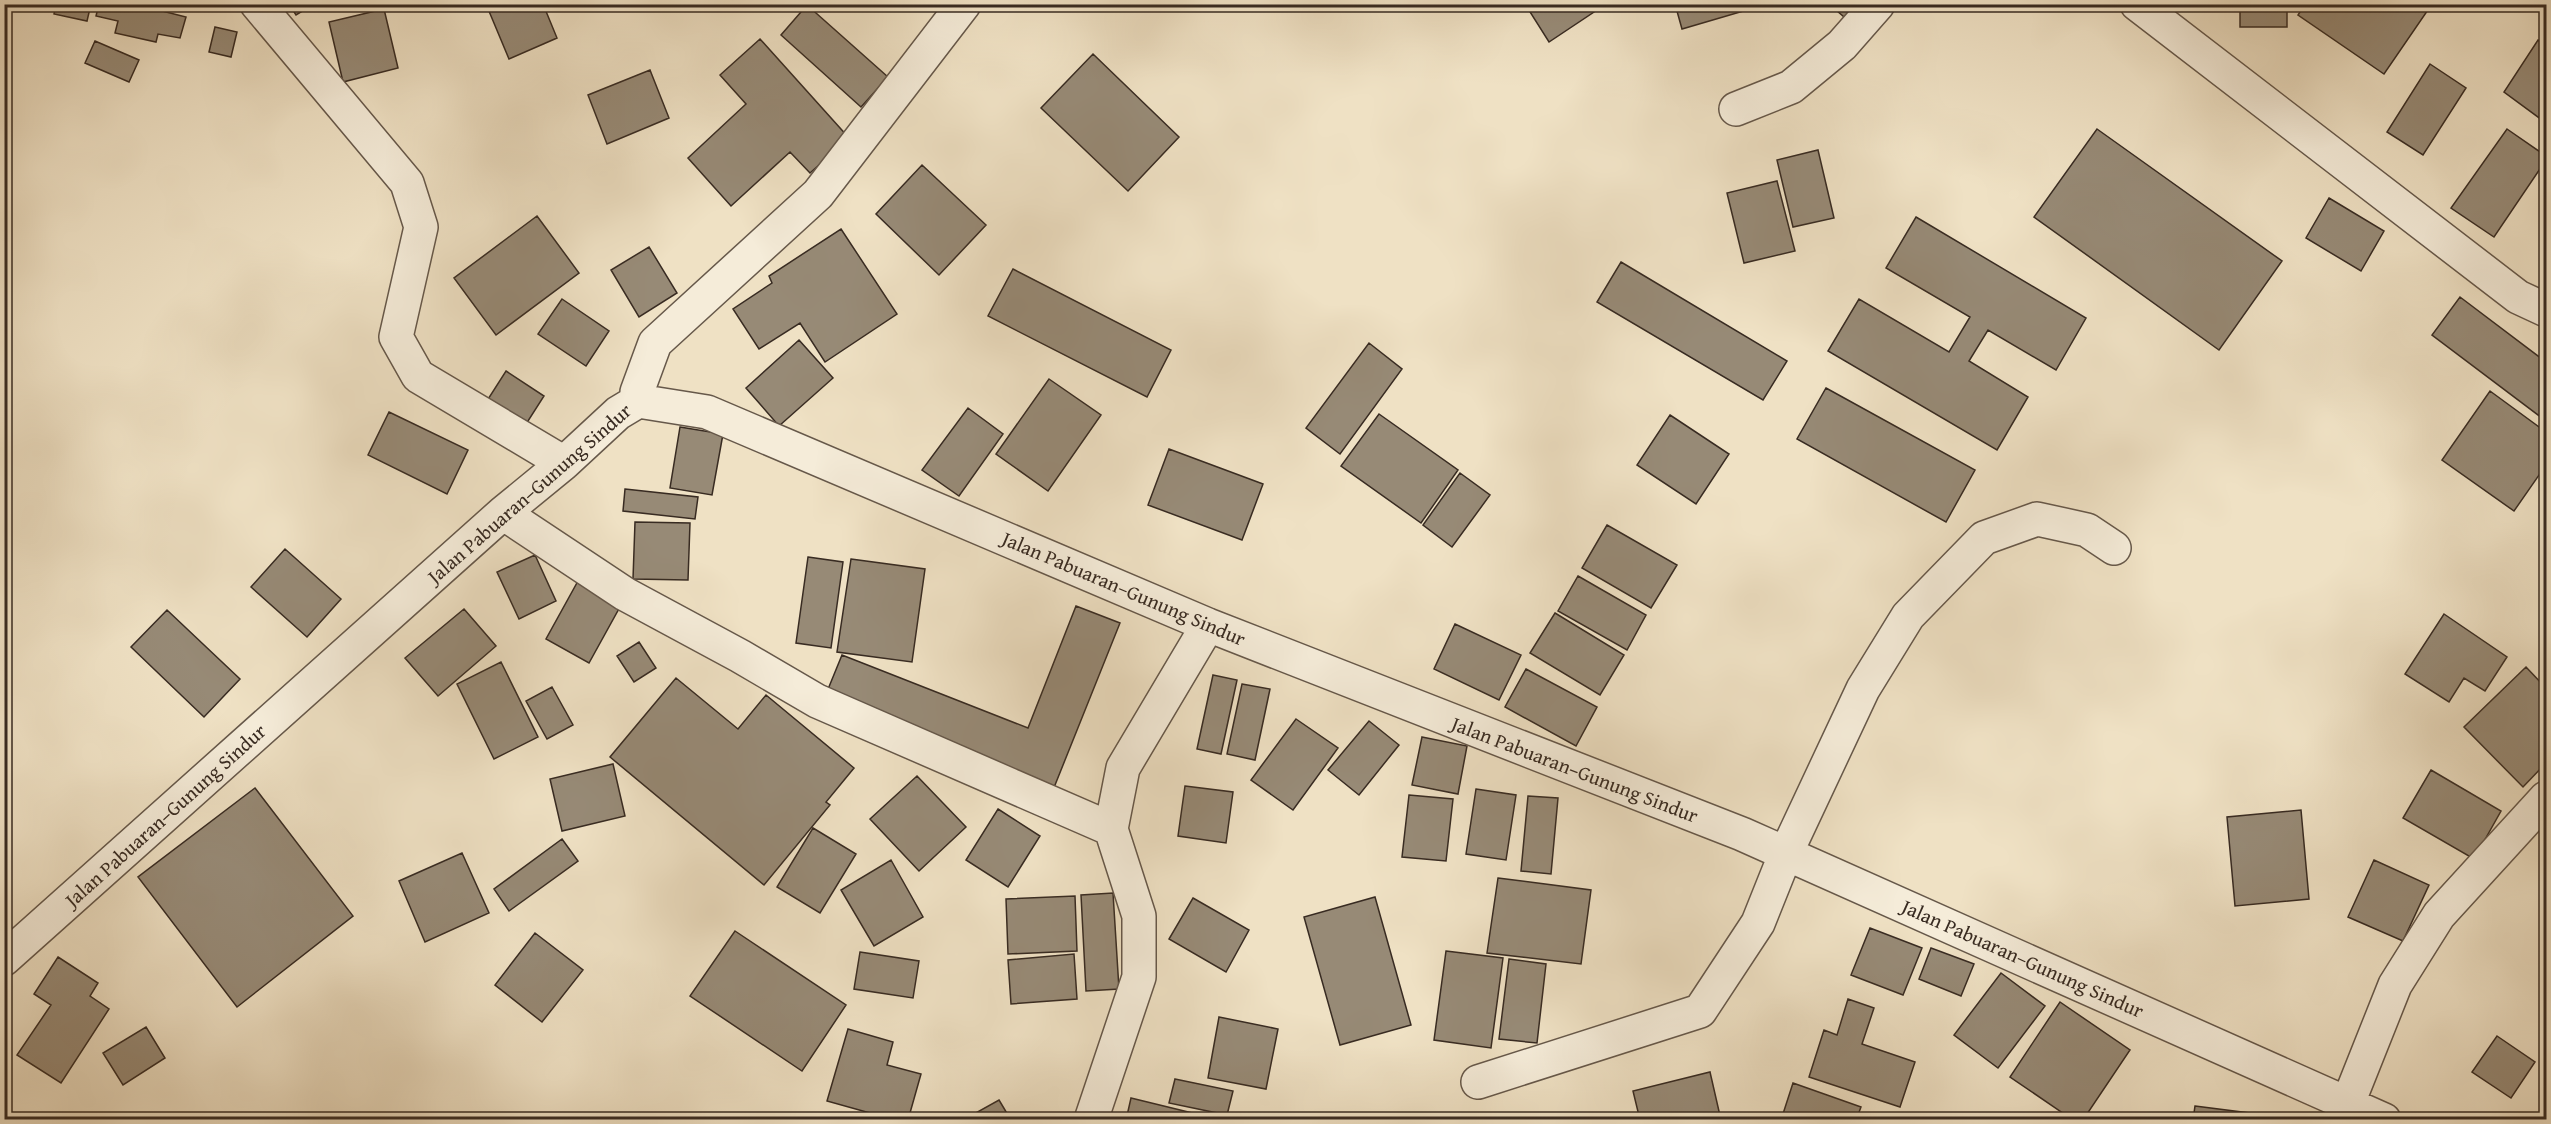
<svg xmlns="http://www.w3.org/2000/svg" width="2551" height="1124" viewBox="0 0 2551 1124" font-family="'Gentium Book Plus',serif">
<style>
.building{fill:#978a76;stroke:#382b22;stroke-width:1.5}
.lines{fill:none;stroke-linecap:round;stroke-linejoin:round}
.minor-casing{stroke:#66584a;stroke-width:36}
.minor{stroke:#f5ecd9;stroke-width:33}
.labels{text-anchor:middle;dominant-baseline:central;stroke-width:6;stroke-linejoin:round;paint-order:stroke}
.street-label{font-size:20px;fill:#382b22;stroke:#f5ecd9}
</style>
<rect width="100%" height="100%" fill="#efe1c4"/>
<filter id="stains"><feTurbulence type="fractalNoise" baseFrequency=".00333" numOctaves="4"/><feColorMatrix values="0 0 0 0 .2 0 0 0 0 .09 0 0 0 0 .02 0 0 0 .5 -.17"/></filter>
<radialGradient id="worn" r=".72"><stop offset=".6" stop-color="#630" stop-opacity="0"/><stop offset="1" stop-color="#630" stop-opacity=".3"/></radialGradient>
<!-- building -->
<path class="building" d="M 56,4 L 91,4 L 87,21 L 54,14 Z
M 99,4 L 164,4 L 162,11 L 186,17 L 180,38 L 158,34 L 156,42 L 115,33 L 118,21 L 96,16 Z
M 289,4 L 314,4 L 296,15 Z
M 486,4 L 543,4 L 557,38 L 509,59 Z
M 1525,4 L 1606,4 L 1549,42 Z
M 1675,4 L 1746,4 L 1747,10 L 1682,29 Z
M 1829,4 L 1866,4 L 1851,23 Z
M 2240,4 L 2287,4 L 2287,27 L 2240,27 Z
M 2305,4 L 2432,4 L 2384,74 L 2298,15 Z
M 807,5 L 888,77 L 861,107 L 781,35 Z
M 384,9 L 398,68 L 343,82 L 329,22 Z
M 215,27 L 237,32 L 231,57 L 209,52 Z
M 760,39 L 849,138 L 810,173 L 790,152 L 731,206 L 688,158 L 746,104 L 720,75 Z
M 2538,40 L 2546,45 L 2546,123 L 2504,92 Z
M 95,41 L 139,60 L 129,82 L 85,63 Z
M 1093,54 L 1179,137 L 1128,191 L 1041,108 Z
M 2430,64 L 2466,88 L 2423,155 L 2387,132 Z
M 650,70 L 669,118 L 607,144 L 588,95 Z
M 2097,129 L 2282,261 L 2219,350 L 2034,217 Z
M 2507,129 L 2546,156 L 2546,160 L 2494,237 L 2451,208 Z
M 1818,150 L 1834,218 L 1793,227 L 1777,160 Z
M 922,165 L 986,225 L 939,275 L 876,214 Z
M 1777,181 L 1795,251 L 1744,263 L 1727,193 Z
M 2329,198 L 2384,231 L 2361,271 L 2306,238 Z
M 537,216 L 579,273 L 496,335 L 454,278 Z
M 1916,217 L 2086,318 L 2056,370 L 1988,330 L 1969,361 L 2028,397 L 1997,450 L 1828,351 L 1859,299 L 1949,352 L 1970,317 L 1886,268 Z
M 841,229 L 897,314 L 825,362 L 800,323 L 759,349 L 733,309 L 772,283 L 769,276 Z
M 649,247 L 677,293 L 639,317 L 611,270 Z
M 1621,262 L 1787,361 L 1763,400 L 1597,302 Z
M 1013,269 L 1171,350 L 1147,397 L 988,316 Z
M 2460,297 L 2546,362 L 2546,421 L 2432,335 Z
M 562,299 L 609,331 L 586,366 L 538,334 Z
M 799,340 L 833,378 L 779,426 L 746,388 Z
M 1369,343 L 1402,369 L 1340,454 L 1306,428 Z
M 506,371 L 544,396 L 521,432 L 483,407 Z
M 1049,379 L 1101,415 L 1048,491 L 996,454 Z
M 1826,388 L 1975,470 L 1946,522 L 1797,439 Z
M 2490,391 L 2546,432 L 2546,465 L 2514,511 L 2442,460 Z
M 968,408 L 1003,434 L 959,496 L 922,470 Z
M 389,412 L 468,450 L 447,494 L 368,455 Z
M 1379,414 L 1458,470 L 1421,523 L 1341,466 Z
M 1670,415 L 1729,454 L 1696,504 L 1637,465 Z
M 680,427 L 723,434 L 712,495 L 670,488 Z
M 1169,449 L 1263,484 L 1242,540 L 1148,505 Z
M 1460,473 L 1490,495 L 1452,547 L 1423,525 Z
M 625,489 L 698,497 L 695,519 L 623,511 Z
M 635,522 L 690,523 L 688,580 L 633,579 Z
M 1607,525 L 1677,565 L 1651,608 L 1582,568 Z
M 285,549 L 341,599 L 307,637 L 251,587 Z
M 535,555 L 556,601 L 519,619 L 497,572 Z
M 808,557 L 843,562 L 831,648 L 796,643 Z
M 851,559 L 925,569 L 912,662 L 837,652 Z
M 1578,576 L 1646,615 L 1627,650 L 1558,611 Z
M 578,581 L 621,605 L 589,663 L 546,639 Z
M 1076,606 L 1120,623 L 1053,790 L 824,699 L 842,655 L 1028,728 Z
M 464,609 L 496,646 L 438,696 L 405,658 Z
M 167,610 L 240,679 L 204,717 L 131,647 Z
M 1555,613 L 1624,655 L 1600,695 L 1530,653 Z
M 2444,614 L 2507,657 L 2485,691 L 2464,678 L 2449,702 L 2405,674 Z
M 1455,624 L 1521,655 L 1499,700 L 1434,669 Z
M 639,642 L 656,668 L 634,682 L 617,656 Z
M 501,662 L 538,737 L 494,759 L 457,684 Z
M 2526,667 L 2546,688 L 2546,763 L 2523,787 L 2464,727 Z
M 1526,669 L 1597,707 L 1576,746 L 1505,707 Z
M 1213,675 L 1237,680 L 1221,754 L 1197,749 Z
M 676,678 L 738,729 L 766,695 L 854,768 L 826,802 L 830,805 L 764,885 L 610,757 Z
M 1242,684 L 1270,689 L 1255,760 L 1227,754 Z
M 552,687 L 573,725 L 547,739 L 526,701 Z
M 1296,719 L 1338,748 L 1293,810 L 1251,780 Z
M 1369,721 L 1399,745 L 1359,795 L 1328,770 Z
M 1422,737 L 1467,746 L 1458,794 L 1412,785 Z
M 613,764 L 625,816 L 562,831 L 550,779 Z
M 2431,770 L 2501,811 L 2474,859 L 2403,818 Z
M 917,776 L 966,827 L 919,871 L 870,819 Z
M 1185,786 L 1233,792 L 1226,843 L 1178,836 Z
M 255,788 L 353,916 L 237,1007 L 138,877 Z
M 1476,789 L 1516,795 L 1506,860 L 1466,854 Z
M 1409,795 L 1453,799 L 1446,861 L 1402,857 Z
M 1528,796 L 1558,798 L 1551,874 L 1521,871 Z
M 998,809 L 1040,836 L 1008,887 L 966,860 Z
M 2301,810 L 2309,899 L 2235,906 L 2227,817 Z
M 813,828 L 856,854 L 820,913 L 777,887 Z
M 562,839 L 578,861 L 509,911 L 494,889 Z
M 462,853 L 489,913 L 425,942 L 399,881 Z
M 891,860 L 923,917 L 874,946 L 841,890 Z
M 2374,860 L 2429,885 L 2403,941 L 2348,917 Z
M 1498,878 L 1591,890 L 1581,964 L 1487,953 Z
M 1113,893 L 1119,989 L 1086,991 L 1081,895 Z
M 1075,896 L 1077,951 L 1008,954 L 1006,899 Z
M 1375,897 L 1411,1025 L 1340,1045 L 1304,917 Z
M 1193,898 L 1249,930 L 1226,972 L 1169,939 Z
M 1870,928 L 1922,948 L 1903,995 L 1851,975 Z
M 735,931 L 846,1005 L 802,1071 L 690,996 Z
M 535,933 L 583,970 L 542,1022 L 495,985 Z
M 1931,948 L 1974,964 L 1961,996 L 1919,979 Z
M 1446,951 L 1503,958 L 1491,1048 L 1434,1040 Z
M 860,952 L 919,961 L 913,998 L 854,989 Z
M 1074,954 L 1077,999 L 1011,1004 L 1008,960 Z
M 58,957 L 98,983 L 90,996 L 109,1009 L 61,1083 L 17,1055 L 51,1005 L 34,994 Z
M 1509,959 L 1546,964 L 1537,1043 L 1499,1039 Z
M 2001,973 L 2045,1006 L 1998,1068 L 1954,1035 Z
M 1848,999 L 1874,1008 L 1862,1044 L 1915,1062 L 1900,1107 L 1809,1077 L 1824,1030 L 1837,1035 Z
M 2060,1002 L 2130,1050 L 2083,1120 L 2073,1120 L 2010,1077 Z
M 1219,1017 L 1278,1029 L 1266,1089 L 1208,1078 Z
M 146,1027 L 165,1058 L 123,1085 L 103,1053 Z
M 848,1029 L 893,1042 L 887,1065 L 921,1074 L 908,1120 L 895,1120 L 827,1101 Z
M 2497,1036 L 2535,1062 L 2511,1098 L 2472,1072 Z
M 1710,1072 L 1721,1120 L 1640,1120 L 1633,1091 Z
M 1175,1079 L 1233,1091 L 1227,1115 L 1169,1103 Z
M 1793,1083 L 1861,1107 L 1856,1120 L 1781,1120 Z
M 1131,1098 L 1221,1120 L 1126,1120 Z
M 999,1100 L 1011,1120 L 974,1120 L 972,1115 Z
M 2195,1106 L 2281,1117 L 2281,1120 L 2193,1120 Z"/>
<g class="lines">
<!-- minor casing -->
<g class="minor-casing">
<path id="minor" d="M 257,4 L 407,183 L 421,227 L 396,337 L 418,376 L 564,463
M 2137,4 L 2518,297 L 2546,310
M 1736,109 L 1791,87 L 1842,45 L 1878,4
M 638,401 L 637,392 L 655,343 L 818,194 L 964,4
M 503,513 L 625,594 L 740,656 L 817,701 L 1111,829
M 4,959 L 503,513 L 564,463 L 618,413 L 638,401 L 707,412 L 1208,625 L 1742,834 L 2384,1120
M 1478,1082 L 1700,1011 L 1758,923 L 1786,853 L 1863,689 L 1908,616 L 1984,538 L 2037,519 L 2087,530 L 2114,548
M 2348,1103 L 2395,985 L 2439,915 L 2546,798
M 1091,1120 L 1139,977 L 1139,916 L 1111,829 L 1123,768 L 1208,625"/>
</g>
<!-- minor -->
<use href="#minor" class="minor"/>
</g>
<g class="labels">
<!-- street labels -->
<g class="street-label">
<text transform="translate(529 493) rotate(-41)">Jalan Pabuaran–Gunung Sindur</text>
<text transform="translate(1124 588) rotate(23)">Jalan Pabuaran–Gunung Sindur</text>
<text transform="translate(1575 769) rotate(21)">Jalan Pabuaran–Gunung Sindur</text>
<text transform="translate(165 815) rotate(-42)">Jalan Pabuaran–Gunung Sindur</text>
<text transform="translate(2023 958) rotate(24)">Jalan Pabuaran–Gunung Sindur</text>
</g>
</g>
<!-- margin -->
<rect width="2551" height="1124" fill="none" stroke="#efe1c4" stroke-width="24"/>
<rect x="6" y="6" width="2539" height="1112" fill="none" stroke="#382b22" stroke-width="3"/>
<rect x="12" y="12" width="2527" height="1100" fill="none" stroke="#382b22" stroke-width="1.5"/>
<rect width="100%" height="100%" filter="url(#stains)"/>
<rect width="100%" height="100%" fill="url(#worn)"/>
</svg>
